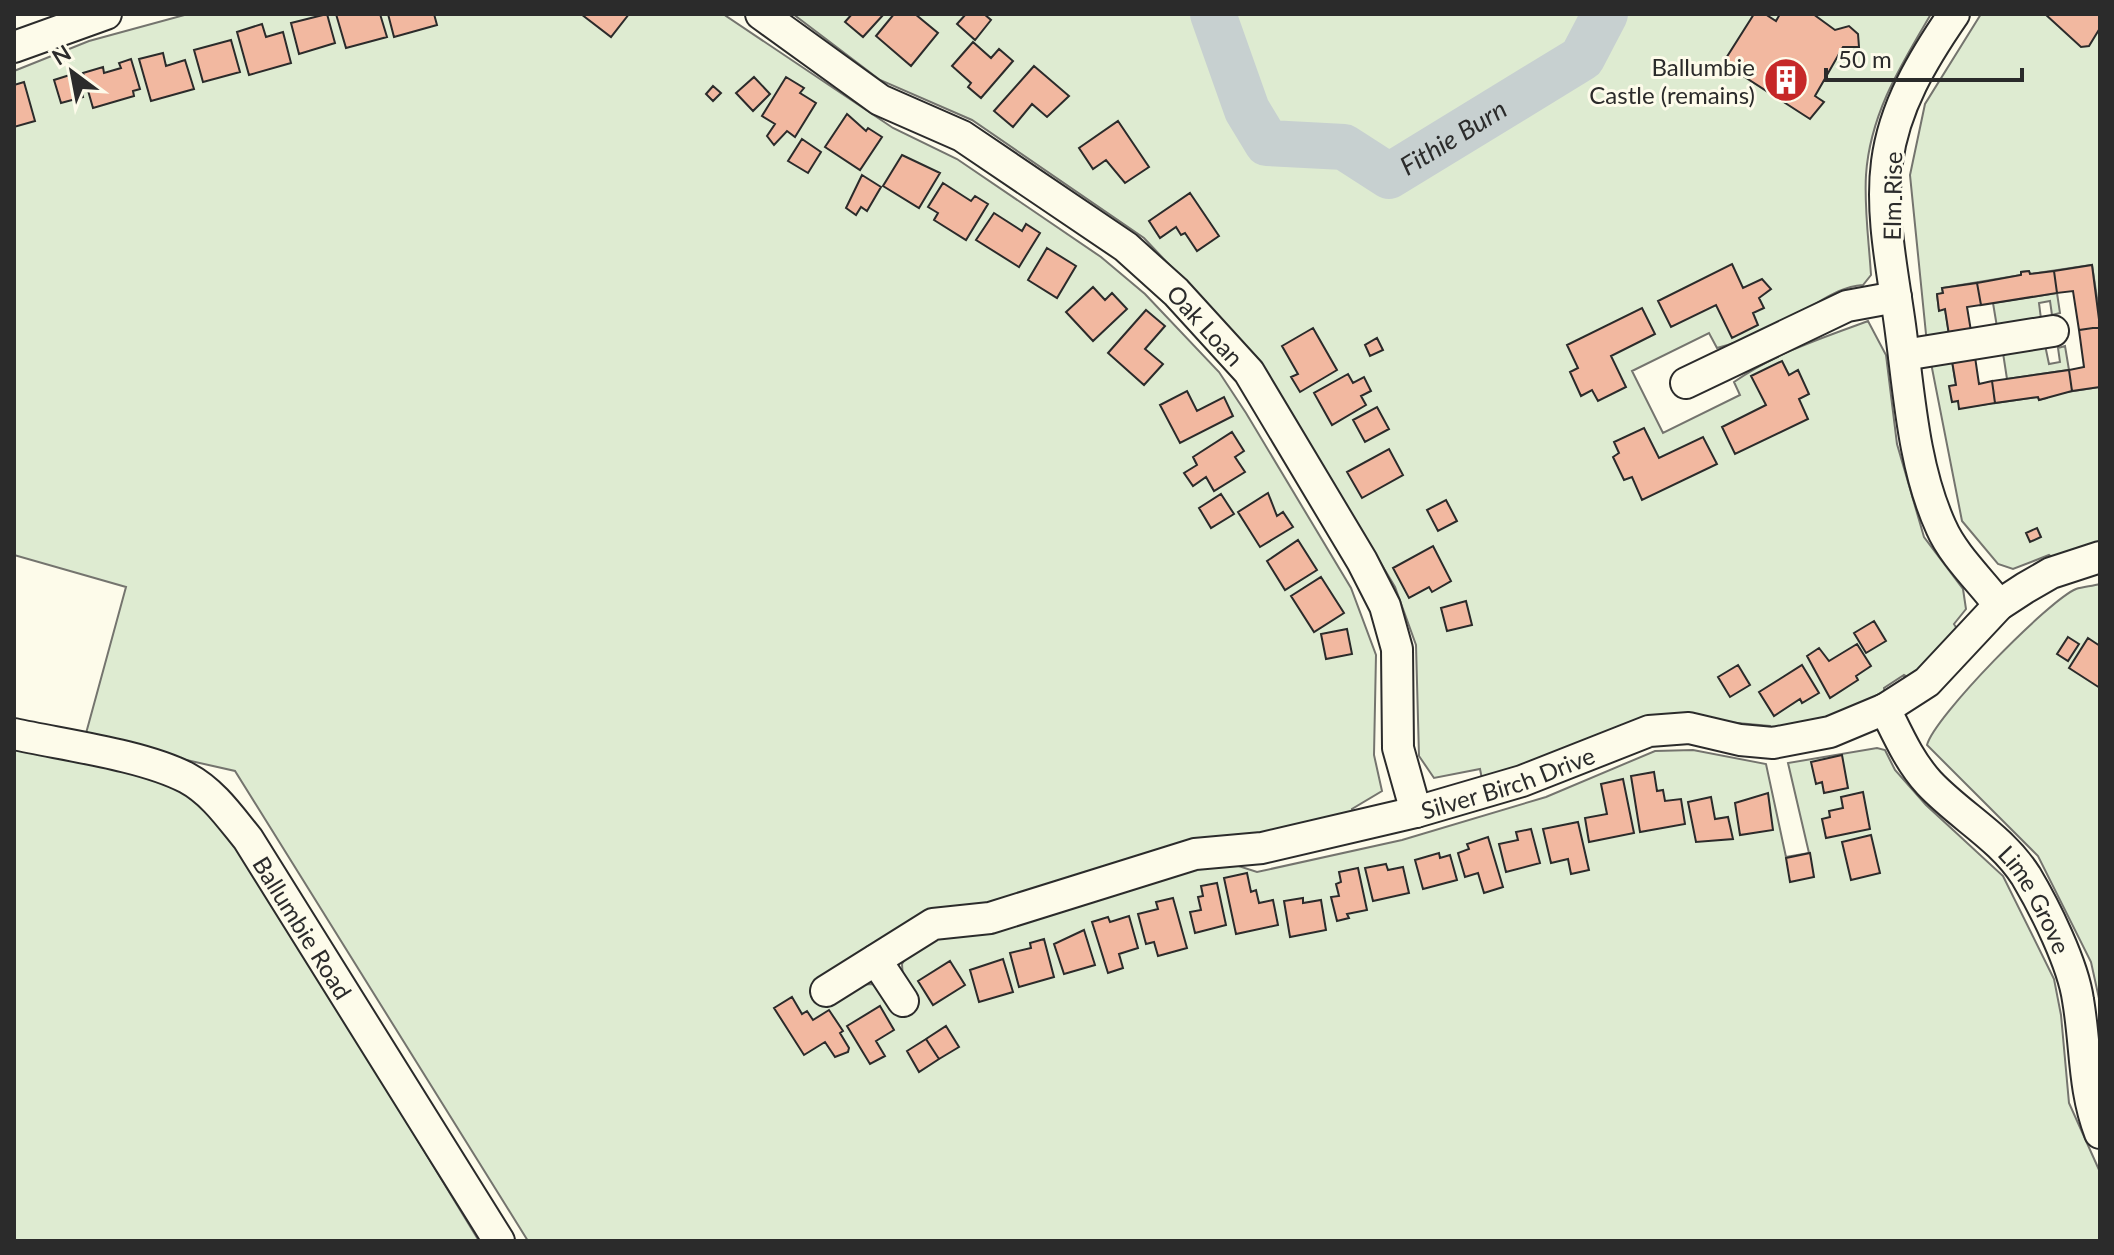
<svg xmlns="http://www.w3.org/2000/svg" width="2114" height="1255" viewBox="0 0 2114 1255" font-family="Lato,sans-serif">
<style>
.green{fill:#deebd1;stroke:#74746e;stroke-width:2}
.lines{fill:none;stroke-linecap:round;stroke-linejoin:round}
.river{stroke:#c7d0d0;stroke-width:46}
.building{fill:#f2b8a0;stroke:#2b2b2b;stroke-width:2}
.minor-casing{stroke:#2b2b2b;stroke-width:34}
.minor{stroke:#fdfbea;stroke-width:30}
.labels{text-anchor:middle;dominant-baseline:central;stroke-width:6;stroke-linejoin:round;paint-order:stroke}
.poi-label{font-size:24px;fill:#2b2b2b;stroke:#fdfbea;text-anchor:end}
.street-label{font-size:24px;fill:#2b2b2b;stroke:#fdfbea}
.water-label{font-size:26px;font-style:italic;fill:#2b2b2b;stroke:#fdfbea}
</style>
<rect width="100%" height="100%" fill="#fdfbea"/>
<!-- green -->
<path class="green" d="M 188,14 L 723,14 L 893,128 L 957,159 L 1101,257 L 1145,294 L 1219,372 L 1246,413 L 1351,588 L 1376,655 L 1374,755 L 1382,791 L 1352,809 L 1354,817 L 1221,846 L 1196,841 L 986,908 L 929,916 L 821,982 L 832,1000 L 857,985 L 873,984 L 895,1007 L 913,994 L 903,979 L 902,964 L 911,949 L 948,933 L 994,928 L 1220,860 L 1257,872 L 1402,840 L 1546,797 L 1655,751 L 1693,750 L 1766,764 L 1786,857 L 1809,853 L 1788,763 L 1877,748 L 1885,750 L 1895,770 L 1926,805 L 2003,876 L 2054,979 L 2061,1015 L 2069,1103 L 2100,1172 L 2100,1241 L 528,1241 L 235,771 L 85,737 L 126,587 L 14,555 L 14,71 L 89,41 Z
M 793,14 L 1931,14 C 1901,65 1870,114 1866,175 C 1864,208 1869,242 1871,275 L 1863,285 C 1839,287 1825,299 1805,310 C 1777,325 1748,340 1717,348 L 1709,333 L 1632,371 L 1663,433 L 1740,395 L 1734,382 C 1775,353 1822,338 1868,321 L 1886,355 L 1897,444 L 1924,537 L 1963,589 L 1966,609 L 1954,624 L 1959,632 L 1911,679 L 1904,675 L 1884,688 L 1885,696 L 1849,713 L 1775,731 L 1770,726 L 1715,721 L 1482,779 L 1480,769 L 1434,778 L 1419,756 L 1416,645 L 1395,587 L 1260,361 L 1144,238 L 972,120 L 880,80 Z
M 1981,14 L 2100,14 L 2100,318 L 2092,265 L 2030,274 L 2029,271 L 2021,272 L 2021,275 L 1942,288 L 1943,293 L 1937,295 L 1939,310 L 1945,309 L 1949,334 L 1927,344 L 1910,175 L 1925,104 Z
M 2057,293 L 2060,313 L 2052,315 L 2050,301 L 2039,303 L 2041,319 L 1997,327 L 1993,303 Z
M 2045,345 L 2049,364 L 2060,362 L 2058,348 L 2065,346 L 2069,370 L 2007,379 L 2003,353 Z
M 1930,358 L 1952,361 L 1956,385 L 1950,386 L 1952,401 L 1958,401 L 1960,408 L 2038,397 L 2039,400 L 2047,398 L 2047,395 L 2100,387 L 2100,546 L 2055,560 L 2049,555 L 2013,569 L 1998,564 L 1962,521 Z
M 2100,584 L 2100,1003 L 2091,962 L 2038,856 L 1927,745 C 1934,717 2049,600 2076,589 C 2083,587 2092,586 2100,584 Z
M 14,749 L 152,777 L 202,801 L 238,845 L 479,1241 L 14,1241 Z"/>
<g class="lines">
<!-- river -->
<path class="river" id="s1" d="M 1213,14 L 1247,110 L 1267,143 L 1344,147 L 1389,176 L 1582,58 L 1605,14"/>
</g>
<!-- building -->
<path class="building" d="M 327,14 L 335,43 L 299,54 L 291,23 Z
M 336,14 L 380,14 L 387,37 L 346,48 Z
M 388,14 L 434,14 L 437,25 L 394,37 Z
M 581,14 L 629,14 L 611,37 Z
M 852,14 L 884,14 L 863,37 L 845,22 Z
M 894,14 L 915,14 L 938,33 L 911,66 L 876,36 Z
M 966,14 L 984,14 L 991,20 L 975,40 L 957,24 Z
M 1754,14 L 1765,14 L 1776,21 L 1780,14 L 1813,14 L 1835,30 L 1849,26 L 1858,34 L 1859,47 L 1843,47 L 1815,96 L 1824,102 L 1810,119 L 1723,63 Z
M 2045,14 L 2100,14 L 2100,28 L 2089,46 L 2081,47 Z
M 262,24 L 266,37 L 283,32 L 291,63 L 249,75 L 237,32 Z
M 231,40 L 240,72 L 203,82 L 194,50 Z
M 973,42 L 991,58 L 999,49 L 1013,61 L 981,98 L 968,87 L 971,83 L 952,66 Z
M 163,53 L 166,66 L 185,60 L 194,89 L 151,101 L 139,59 Z
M 131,59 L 140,89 L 133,91 L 134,96 L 93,108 L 83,73 L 103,67 L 104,73 L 121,68 L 119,63 Z
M 1034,66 L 1069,96 L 1047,117 L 1032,104 L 1013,127 L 994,111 Z
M 76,73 L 83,97 L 61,103 L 54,80 Z
M 754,77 L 770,94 L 753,111 L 736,93 Z
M 786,77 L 804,88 L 800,93 L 816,103 L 795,137 L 787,131 L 774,145 L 767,136 L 775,124 L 762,116 Z
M 24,82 L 35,121 L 14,127 L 14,85 Z
M 713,86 L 721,93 L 713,101 L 706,94 Z
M 847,114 L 866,131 L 868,128 L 882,137 L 860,170 L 825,147 Z
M 1118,121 L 1149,167 L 1125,183 L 1106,160 L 1093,169 L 1079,148 Z
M 802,139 L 821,152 L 808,173 L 788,161 Z
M 902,155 L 940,173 L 919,208 L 883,186 Z
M 862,175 L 881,187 L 867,211 L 861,207 L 856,215 L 846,208 Z
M 943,183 L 971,201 L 975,196 L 988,204 L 966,240 L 934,220 L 938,213 L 928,207 Z
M 1190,193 L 1219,236 L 1197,251 L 1185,233 L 1181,235 L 1176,227 L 1160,238 L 1149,221 Z
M 994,213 L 1022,231 L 1026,224 L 1040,233 L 1019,267 L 976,240 Z
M 1047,248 L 1076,266 L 1057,298 L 1028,280 Z
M 1732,264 L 1743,288 L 1762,279 L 1771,289 L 1759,298 L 1764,308 L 1753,313 L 1758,325 L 1732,338 L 1716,305 L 1671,327 L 1658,301 Z
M 2092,265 L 2100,327 L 2079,330 L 2073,291 L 2057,293 L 2054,271 Z
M 2029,271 L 2030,274 L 2054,271 L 2057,293 L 1981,305 L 1977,283 L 2021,275 L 2021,272 Z
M 1977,283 L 1981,305 L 1967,307 L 1971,331 L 1949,335 L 1945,309 L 1939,311 L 1937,294 L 1943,293 L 1942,288 Z
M 1093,287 L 1105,300 L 1112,293 L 1127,309 L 1093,341 L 1066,312 Z
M 1642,308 L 1655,334 L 1611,356 L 1626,387 L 1598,401 L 1592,390 L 1581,396 L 1570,372 L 1578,368 L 1567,345 Z
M 1146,310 L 1165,326 L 1145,349 L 1163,364 L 1144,385 L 1108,353 Z
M 2100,327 L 2100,387 L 2072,391 L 2069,370 L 2084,367 L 2079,330 Z
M 1313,328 L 1337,370 L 1300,392 L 1291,377 L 1298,374 L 1282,346 Z
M 1377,338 L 1383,350 L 1370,356 L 1365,345 Z
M 1975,357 L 1979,384 L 1992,381 L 1995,403 L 1959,409 L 1958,401 L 1952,402 L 1949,386 L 1956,385 L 1952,361 Z
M 1782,361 L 1789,375 L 1798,370 L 1809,394 L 1799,399 L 1808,419 L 1735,454 L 1722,427 L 1766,405 L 1751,376 Z
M 2069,370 L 2072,391 L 2039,400 L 2038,397 L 1995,403 L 1992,381 Z
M 1348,374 L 1353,383 L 1364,377 L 1371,391 L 1361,396 L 1366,405 L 1332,425 L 1314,393 Z
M 1187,391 L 1197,411 L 1224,397 L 1233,416 L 1180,443 L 1160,405 Z
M 1377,407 L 1389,429 L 1365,442 L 1353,420 Z
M 1644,428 L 1659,458 L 1703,437 L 1717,464 L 1642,500 L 1632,477 L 1624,480 L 1613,457 L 1619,453 L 1614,442 Z
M 1232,432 L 1244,451 L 1235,457 L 1245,472 L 1214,491 L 1206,477 L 1193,486 L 1184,473 L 1197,465 L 1193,457 Z
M 1389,449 L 1403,475 L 1362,498 L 1347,472 Z
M 1268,493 L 1277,516 L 1283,512 L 1293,527 L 1260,547 L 1238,512 Z
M 1221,494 L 1234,514 L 1211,528 L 1199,508 Z
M 1446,500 L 1457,521 L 1438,531 L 1427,510 Z
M 2037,528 L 2041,537 L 2030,542 L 2026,533 Z
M 1298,540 L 1317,570 L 1285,590 L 1267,561 Z
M 1433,546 L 1451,581 L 1432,592 L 1429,587 L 1409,598 L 1393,568 Z
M 1321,577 L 1344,613 L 1314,632 L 1291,596 Z
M 1466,601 L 1472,625 L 1447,631 L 1441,608 Z
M 1874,621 L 1886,641 L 1866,653 L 1854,633 Z
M 1347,629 L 1352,654 L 1326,659 L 1321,634 Z
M 2068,637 L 2079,644 L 2068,661 L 2057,654 Z
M 2088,638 L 2100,646 L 2100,688 L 2069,668 Z
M 1857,644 L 1871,666 L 1856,676 L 1858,680 L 1830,698 L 1807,656 L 1819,648 L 1829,661 Z
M 1738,665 L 1750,685 L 1730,697 L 1718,677 Z
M 1802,665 L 1819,693 L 1802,703 L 1800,699 L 1774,716 L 1759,692 Z
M 1842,755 L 1848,788 L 1824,793 L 1822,782 L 1816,784 L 1811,762 Z
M 1654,772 L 1657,791 L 1663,790 L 1665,801 L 1681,799 L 1685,824 L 1640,832 L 1631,776 Z
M 1623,779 L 1634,833 L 1589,842 L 1585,818 L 1607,814 L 1601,784 Z
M 1863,792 L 1870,829 L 1826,838 L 1822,819 L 1830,817 L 1829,811 L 1843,808 L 1841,797 Z
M 1768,793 L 1773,830 L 1740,835 L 1735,803 Z
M 1711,797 L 1715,819 L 1728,817 L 1733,839 L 1696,842 L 1688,802 Z
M 1578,822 L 1589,870 L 1571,874 L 1568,859 L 1551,863 L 1543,829 Z
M 1531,829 L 1540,863 L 1506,872 L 1499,844 L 1518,840 L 1516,832 Z
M 1871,835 L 1880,873 L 1851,880 L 1842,842 Z
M 1488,837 L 1503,887 L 1484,893 L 1478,873 L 1465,877 L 1458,853 L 1469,849 L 1467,844 Z
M 1439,853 L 1440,858 L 1450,855 L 1457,880 L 1423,889 L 1415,860 Z
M 1810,853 L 1814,877 L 1790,882 L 1786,858 Z
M 1386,864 L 1388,870 L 1403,867 L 1409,893 L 1373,901 L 1365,868 Z
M 1358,868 L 1367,910 L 1347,914 L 1349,918 L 1337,921 L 1331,897 L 1339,896 L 1336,884 L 1341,882 L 1339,872 Z
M 1247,873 L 1251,892 L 1256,890 L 1259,903 L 1273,900 L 1278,925 L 1236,934 L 1224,878 Z
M 1217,883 L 1226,925 L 1195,933 L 1190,912 L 1201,910 L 1198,897 L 1203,896 L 1201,886 Z
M 1173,898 L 1187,948 L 1158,956 L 1154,942 L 1146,944 L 1138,914 L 1158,909 L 1156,902 Z
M 1303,898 L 1303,903 L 1321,900 L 1326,930 L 1290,937 L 1284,901 Z
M 1129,916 L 1138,948 L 1119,954 L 1123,968 L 1108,973 L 1092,922 L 1108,917 L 1110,922 Z
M 1084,930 L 1095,965 L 1064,974 L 1054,944 Z
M 1044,939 L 1054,977 L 1019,987 L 1010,953 L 1031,948 L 1030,943 Z
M 1003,959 L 1013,992 L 979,1002 L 970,970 Z
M 950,961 L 965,985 L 933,1005 L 918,981 Z
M 792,997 L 802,1014 L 807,1011 L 813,1020 L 829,1010 L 843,1031 L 840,1033 L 849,1048 L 848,1052 L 835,1057 L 825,1042 L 804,1055 L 774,1008 Z
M 880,1006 L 894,1030 L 876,1041 L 885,1056 L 870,1064 L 847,1026 Z
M 946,1026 L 959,1047 L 939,1059 L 926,1039 Z
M 926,1039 L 939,1059 L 919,1072 L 907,1051 Z"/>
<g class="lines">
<!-- minor casing -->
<g class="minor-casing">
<g id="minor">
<path id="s2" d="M 761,14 L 880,100 L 962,136 L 1126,247 L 1176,292 L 1249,372 L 1362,561 L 1385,606 L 1397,649 L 1398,748 L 1416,812"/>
<path d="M 1954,14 C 1923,59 1894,107 1887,162 C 1880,215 1893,273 1900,325 C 1909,391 1913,466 1941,527 C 1953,555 1981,581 1999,605"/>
<path d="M 14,47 L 106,14"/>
<path d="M 1904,355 L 2053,331"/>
<path d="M 1686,383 L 1847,306 L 1896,297"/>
<path id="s3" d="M 1885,709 C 1898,735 1909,761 1929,783 C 1960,816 2001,837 2026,876 C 2045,908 2073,964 2078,1000 C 2086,1046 2083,1089 2100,1133"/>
<path id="s4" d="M 14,734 C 64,745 143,755 187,778 C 213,792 230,817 248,839 L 499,1241"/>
<path d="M 876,960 L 903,1001"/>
<path id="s5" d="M 826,991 L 933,924 L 990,918 L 1195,854 L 1262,848 L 1416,812 L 1522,781 L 1649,731 L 1689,728 L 1740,740 L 1773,743 L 1830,732 L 1885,709 L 1927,682 L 1999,605 L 2025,588 L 2051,573 L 2100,557"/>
</g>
</g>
<!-- minor -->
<use href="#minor" class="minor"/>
</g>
<!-- icons -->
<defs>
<g id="building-disc" transform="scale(2.3)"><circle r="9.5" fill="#c62828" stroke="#fdfbea"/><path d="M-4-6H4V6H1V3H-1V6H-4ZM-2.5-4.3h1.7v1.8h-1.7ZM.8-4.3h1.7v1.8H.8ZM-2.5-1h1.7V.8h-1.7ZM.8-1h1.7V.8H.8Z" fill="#fff"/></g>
</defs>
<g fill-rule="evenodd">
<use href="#building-disc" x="1786" y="80"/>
</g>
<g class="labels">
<!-- poi labels -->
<g class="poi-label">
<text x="1755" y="66">Ballumbie<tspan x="1755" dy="28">Castle (remains)</tspan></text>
</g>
<!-- street labels -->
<g class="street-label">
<text transform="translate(1892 196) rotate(-89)">Elm Rise</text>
<text stroke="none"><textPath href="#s2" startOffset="546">Oak Loan</textPath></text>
<text stroke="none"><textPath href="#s5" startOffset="720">Silver Birch Drive</textPath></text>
<text stroke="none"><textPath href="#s3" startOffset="246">Lime Grove</textPath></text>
<text stroke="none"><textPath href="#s4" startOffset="370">Ballumbie Road</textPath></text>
</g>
<!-- water labels -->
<g class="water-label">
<text stroke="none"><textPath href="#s1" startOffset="346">Fithie Burn</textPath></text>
</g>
</g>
<!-- border -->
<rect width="2114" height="1255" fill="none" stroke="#2b2b2b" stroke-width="32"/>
<!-- north arrow -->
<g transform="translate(72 72) rotate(328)" stroke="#fdfbea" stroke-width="6" paint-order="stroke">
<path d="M0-6L14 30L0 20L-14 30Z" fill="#2b2b2b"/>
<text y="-12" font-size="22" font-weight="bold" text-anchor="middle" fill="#2b2b2b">N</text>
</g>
<!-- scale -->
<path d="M1826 68v12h196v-12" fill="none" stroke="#2b2b2b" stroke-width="4"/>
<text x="1838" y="68" font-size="24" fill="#2b2b2b" stroke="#fdfbea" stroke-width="6" paint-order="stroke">50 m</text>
</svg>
